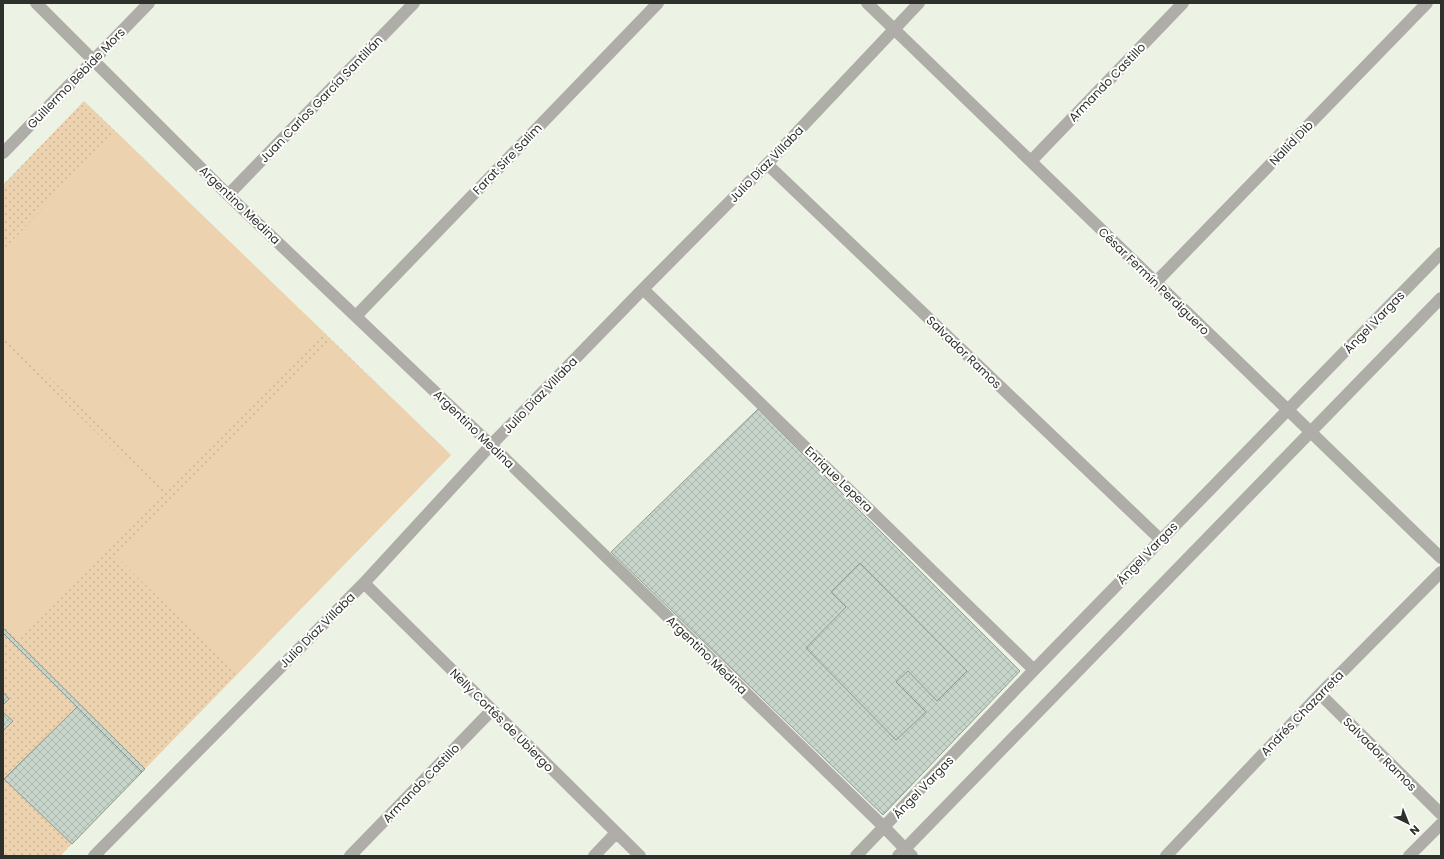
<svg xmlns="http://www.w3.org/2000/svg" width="1444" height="859" viewBox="0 0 1444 859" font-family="Poppins,sans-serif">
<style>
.grass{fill:url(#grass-dots)}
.garden{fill:#ecd2ae}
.building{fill:url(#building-cross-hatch);stroke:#909c92}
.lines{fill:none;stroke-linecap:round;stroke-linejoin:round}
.minor{stroke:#aeada7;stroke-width:12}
.labels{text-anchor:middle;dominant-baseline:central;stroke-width:4;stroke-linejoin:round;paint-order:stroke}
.street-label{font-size:12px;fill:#2e302b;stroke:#fff}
</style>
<defs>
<pattern id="grass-dots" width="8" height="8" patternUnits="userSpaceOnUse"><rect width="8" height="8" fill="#ecd2ae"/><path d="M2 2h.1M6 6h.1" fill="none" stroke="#cbb596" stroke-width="1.8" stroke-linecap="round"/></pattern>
<pattern id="building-cross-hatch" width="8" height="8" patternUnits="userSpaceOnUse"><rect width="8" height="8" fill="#c8d5cb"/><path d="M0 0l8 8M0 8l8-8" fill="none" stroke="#acb7ae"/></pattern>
</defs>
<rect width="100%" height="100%" fill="#ecf2e4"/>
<!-- grass -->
<path class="grass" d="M 84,101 L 451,455 L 60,856 L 3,856 L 3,185 Z"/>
<!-- garden -->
<path class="garden" d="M 116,132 L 323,332 L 168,489 L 3,334 L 3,250 Z
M 331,340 L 451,455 L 238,673 L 117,558 Z
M 3,342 L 162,496 L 20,639 L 3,622 Z"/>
<!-- building -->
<path class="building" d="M 758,409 L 1020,671 L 883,815 L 611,552 Z
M 860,563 L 967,671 L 937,701 L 908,671 L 896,682 L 926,712 L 896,740 L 806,648 L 846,607 L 831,592 Z
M 3,628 L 145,769 L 142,772 L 3,633 Z
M 3,692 L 9,699 L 3,705 Z
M 77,707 L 142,772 L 72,844 L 4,779 Z
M 3,712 L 13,721 L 3,731 Z"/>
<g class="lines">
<!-- minor -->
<path class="minor" d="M 36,3 L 228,195 L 491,445 L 884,827 L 912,856
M 867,3 L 1441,558
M 3,153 L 149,3
M 1031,161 L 1183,3
M 767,164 L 1161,540
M 228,195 L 414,3
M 1155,283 L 1427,3
M 643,289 L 1034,670
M 356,316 L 658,3
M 364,583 L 640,856
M 1320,694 L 1441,814
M 94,856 L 364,583 L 491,445 L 643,289 L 767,164 L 919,3
M 350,856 L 492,710
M 594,856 L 616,833
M 856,856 L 1034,670 L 1441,253
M 898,856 L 1441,298
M 1166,856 L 1320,694 L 1441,572
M 1409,856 L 1441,824"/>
</g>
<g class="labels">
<!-- street labels -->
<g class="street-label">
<text transform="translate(76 78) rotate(-46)">Guillermo Bebide Mors</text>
<text transform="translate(1107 82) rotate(-46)">Armando Castillo</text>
<text transform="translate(321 99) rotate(-46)">Juan Carlos García Santillán</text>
<text transform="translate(1291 143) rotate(-46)">Nallid Dib</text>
<text transform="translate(507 159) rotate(-46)">Farat Sire Salim</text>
<text transform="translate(766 164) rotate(-46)">Julio Díaz Villaba</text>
<text transform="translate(240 205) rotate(44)">Argentino Medina</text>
<text transform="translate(1154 281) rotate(44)">César Fermín Perdiguero</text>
<text transform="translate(1374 322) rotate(-46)">Ángel Vargas</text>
<text transform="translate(964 352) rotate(44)">Salvador Ramos</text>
<text transform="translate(540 395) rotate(-46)">Julio Díaz Villaba</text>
<text transform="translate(474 429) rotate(44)">Argentino Medina</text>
<text transform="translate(839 479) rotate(44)">Enrique Lepera</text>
<text transform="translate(1147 553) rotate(-46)">Ángel Vargas</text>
<text transform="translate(317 630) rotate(-45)">Julio Díaz Villaba</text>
<text transform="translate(707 655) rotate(44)">Argentino Medina</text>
<text transform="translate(1302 713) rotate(-46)">Andrés Chazarreta</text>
<text transform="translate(502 720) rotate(45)">Nelly Cortés de Ubiergo</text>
<text transform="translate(1380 754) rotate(45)">Salvador Ramos</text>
<text transform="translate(421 783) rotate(-46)">Armando Castillo</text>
<text transform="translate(923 787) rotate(-46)">Ángel Vargas</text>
</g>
</g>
<!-- border -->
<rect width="1444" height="859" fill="none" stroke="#2e302b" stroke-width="8"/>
<!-- north arrow -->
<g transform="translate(1408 823) rotate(137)" stroke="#ffffff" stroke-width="3" paint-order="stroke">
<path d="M0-3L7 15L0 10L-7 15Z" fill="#2e302b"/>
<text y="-6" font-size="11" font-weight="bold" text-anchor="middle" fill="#2e302b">N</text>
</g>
</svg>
